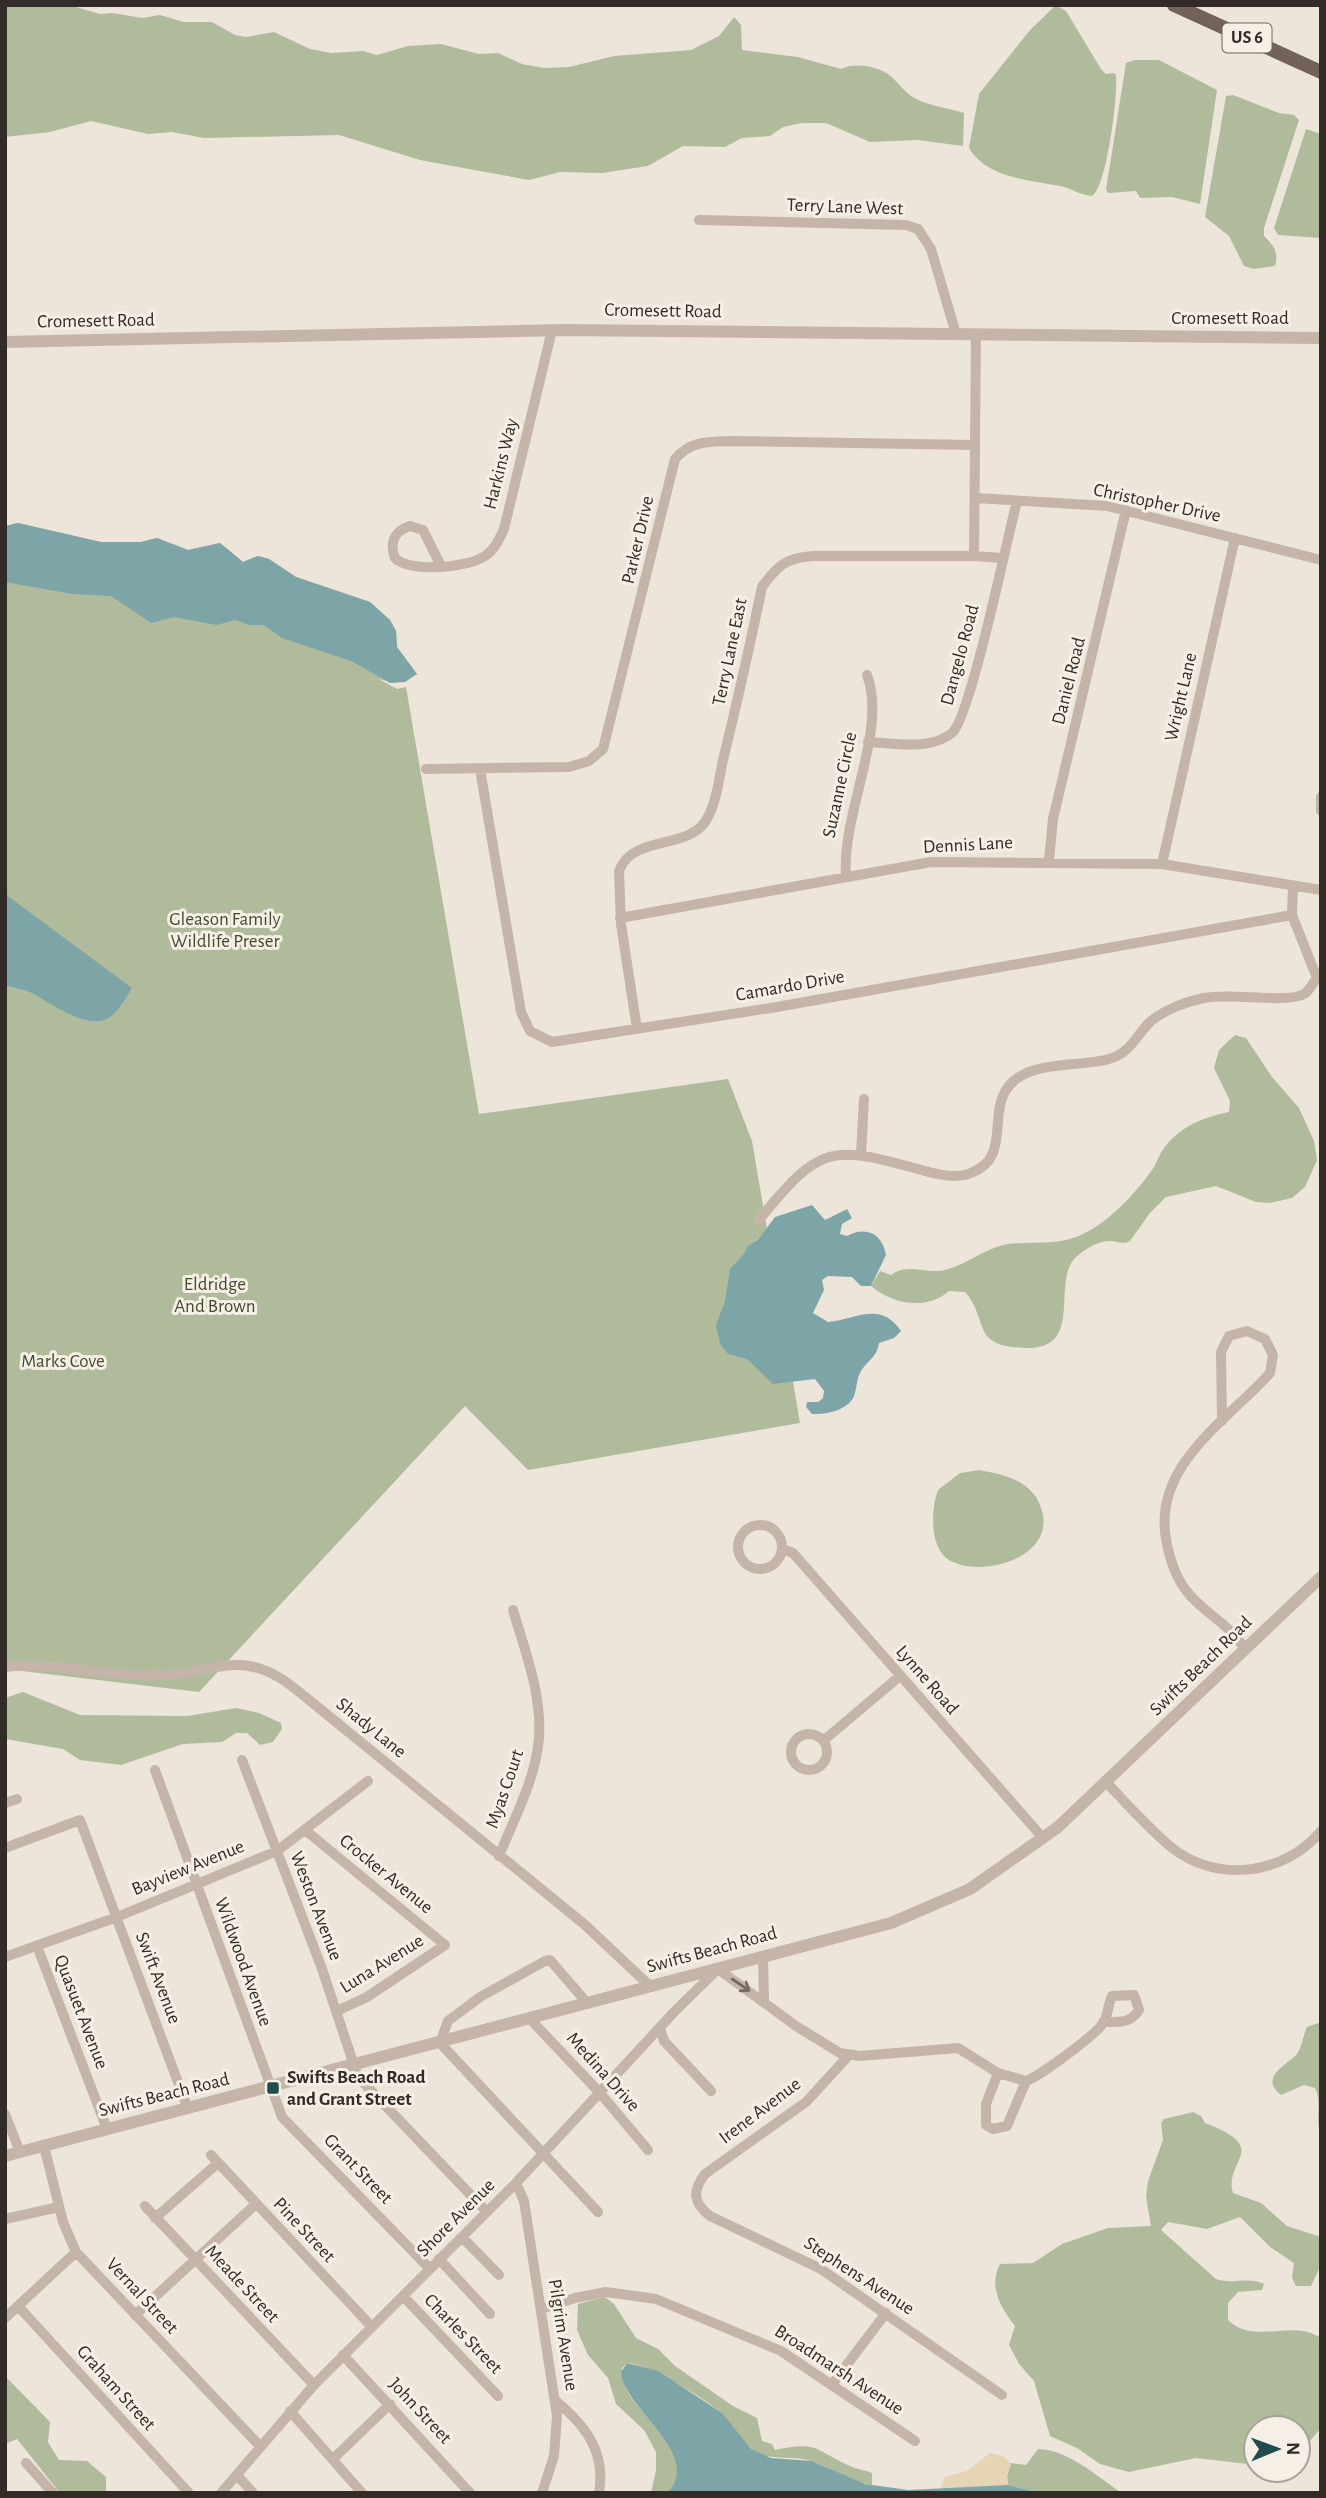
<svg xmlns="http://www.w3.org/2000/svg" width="1326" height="2498" viewBox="0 0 1326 2498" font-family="'Alegreya Sans',sans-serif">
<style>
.green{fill:#b0bb9c}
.sand{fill:#e6d5b5}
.water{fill:#7da5a7}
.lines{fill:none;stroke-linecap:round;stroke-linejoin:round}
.minor{stroke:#c4b5a8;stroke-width:10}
.tertiary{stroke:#c4b5a8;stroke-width:12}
.primary{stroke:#72625a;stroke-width:14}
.oneway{stroke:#746961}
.poi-dot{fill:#224b4e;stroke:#f6efe6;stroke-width:2.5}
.labels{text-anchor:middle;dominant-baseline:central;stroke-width:6;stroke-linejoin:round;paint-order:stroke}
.shield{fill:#f6efe6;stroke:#6d6660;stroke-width:2}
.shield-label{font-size:18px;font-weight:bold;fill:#322b27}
.street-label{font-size:19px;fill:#322b27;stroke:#f6efe6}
.park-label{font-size:19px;fill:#424d2e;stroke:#f6efe6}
.poi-label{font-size:19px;font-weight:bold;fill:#322b27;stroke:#f6efe6;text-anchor:start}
</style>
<rect width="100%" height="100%" fill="#eee5da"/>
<!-- green -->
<path class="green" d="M 5,5 L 69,5 L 100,14 L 113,13 L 142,18 L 160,15 L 184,22 L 212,22 L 235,35 L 246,37 L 274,32 L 310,49 L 331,53 L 363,51 L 377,55 L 408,46 L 441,44 L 479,54 L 498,53 L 522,64 L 544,68 L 569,67 L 614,56 L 691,50 L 719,36 L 734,17 L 741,25 L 742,50 L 798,57 L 841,69 C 853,62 877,66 888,74 C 899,82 904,93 916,99 C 931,106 948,108 964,113 L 963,146 L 918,140 L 870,142 L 826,123 L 802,123 L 783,127 L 770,136 L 742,138 L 725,147 L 683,146 L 648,166 L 602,173 L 560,172 L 529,180 L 420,160 L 339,135 L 204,138 L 172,132 L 148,134 L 91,121 L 50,132 L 5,137 Z
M 1056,5 L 1066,11 L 1101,69 L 1106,74 L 1114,73 L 1116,75 C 1118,95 1107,187 1092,196 C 1079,195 1071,188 1060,186 C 1029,180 987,178 969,148 L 979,94 L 1030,30 Z
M 1135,60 L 1159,60 L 1217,90 L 1200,204 L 1172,197 L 1140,198 L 1136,191 L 1108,193 L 1106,190 L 1126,63 Z
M 1233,95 L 1279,113 L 1294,115 L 1299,120 L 1264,228 L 1264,236 C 1274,246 1279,252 1275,266 L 1254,269 L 1244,266 L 1229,236 L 1205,217 L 1226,96 Z
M 1306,129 L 1321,134 L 1321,238 L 1278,235 L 1274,228 Z
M 18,523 L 101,542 L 141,542 L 157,538 L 188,550 L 220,543 L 243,562 L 258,556 L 269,559 L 296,577 L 370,602 L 390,620 L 396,631 L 397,647 L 417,674 C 403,683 394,683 379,679 L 397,689 L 406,687 L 479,1114 L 728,1079 L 752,1141 L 800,1423 L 528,1470 L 465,1406 L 199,1692 L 5,1669 L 5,526 Z
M 1235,1035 L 1246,1038 L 1272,1077 L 1299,1108 L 1314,1141 L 1317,1160 L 1305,1187 L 1292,1198 L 1270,1203 L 1256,1202 L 1216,1186 L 1166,1197 L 1150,1213 L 1130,1241 C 1122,1245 1118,1241 1110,1241 C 1099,1240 1084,1250 1076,1257 C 1050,1282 1086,1350 1025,1348 C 1012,1347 999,1347 989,1338 C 979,1329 980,1308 965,1292 L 949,1291 C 927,1311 892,1304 871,1286 L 880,1271 L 891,1275 C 907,1264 921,1272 938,1271 C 962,1269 983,1248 1008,1244 C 1033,1241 1057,1246 1081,1235 C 1108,1223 1135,1194 1152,1170 C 1157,1163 1159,1154 1165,1147 C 1180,1126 1205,1117 1229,1112 L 1230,1101 L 1214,1068 L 1219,1050 Z
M 979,1470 C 1006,1475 1034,1481 1042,1511 C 1055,1558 981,1579 949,1560 C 929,1548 931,1508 938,1490 L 960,1473 Z
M 23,1692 L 80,1715 L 187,1716 L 236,1708 L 259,1713 L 281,1723 L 282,1729 L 273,1742 L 260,1745 L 247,1733 L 236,1733 L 222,1742 L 183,1744 L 121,1765 L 80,1760 L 63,1749 L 5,1739 L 5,1698 Z
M 1321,2022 L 1321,2135 C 1314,2119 1323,2104 1315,2088 L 1304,2085 L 1281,2095 C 1259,2078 1285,2066 1296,2055 C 1302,2048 1303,2035 1307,2027 Z
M 1193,2112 L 1201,2116 L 1205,2123 C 1273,2149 1223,2160 1233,2193 L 1261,2203 L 1287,2226 L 1321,2237 L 1321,2265 L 1311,2286 L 1296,2286 L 1292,2278 L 1294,2263 L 1270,2247 L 1240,2217 L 1207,2229 L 1168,2222 L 1161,2230 L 1216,2279 C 1232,2285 1249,2276 1264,2284 L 1262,2290 L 1238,2292 L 1228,2303 L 1228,2320 C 1255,2346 1291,2318 1321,2338 L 1321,2428 L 1298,2455 L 1298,2428 L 1256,2428 L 1256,2465 L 1196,2458 L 1129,2472 L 1100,2464 L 1077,2448 L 1050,2436 L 1034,2381 L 1019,2364 L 1009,2345 L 1015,2326 C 1001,2308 988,2287 1000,2264 L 1033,2263 L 1062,2244 L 1108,2228 L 1151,2226 L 1146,2197 L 1148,2181 L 1163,2140 L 1161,2123 L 1164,2119 Z
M 605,2297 L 614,2304 L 636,2338 L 658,2349 L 675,2366 L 733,2406 L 757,2418 L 762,2441 L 772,2444 L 775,2450 C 818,2441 813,2449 850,2466 C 857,2469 864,2470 872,2473 L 872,2485 C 849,2482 830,2466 808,2460 C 788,2455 769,2462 751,2449 C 739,2441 733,2426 724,2416 C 711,2401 648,2364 627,2363 L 622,2368 C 623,2373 623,2379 624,2384 C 634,2415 703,2456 667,2493 L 651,2493 L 656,2470 L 656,2452 L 644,2430 L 616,2404 L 608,2378 L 588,2355 L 577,2330 L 578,2304 Z
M 5,2376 L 50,2422 L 48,2442 L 59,2460 L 87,2461 L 106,2477 L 106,2493 L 60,2493 L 17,2439 L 5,2444 Z
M 1038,2449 C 1070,2450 1097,2477 1122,2493 L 1041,2493 L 1008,2485 L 1007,2476 L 1011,2463 L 1026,2465 Z"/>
<!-- sand -->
<path class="sand" d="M 990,2453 L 1003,2456 L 1011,2463 L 1007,2476 L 1008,2485 L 940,2489 L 945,2477 L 967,2471 Z"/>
<!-- water -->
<path class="water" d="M 18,523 L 101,542 L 141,542 L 157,538 L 188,550 L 220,543 L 243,562 L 258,556 L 269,559 L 296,577 L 370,602 L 390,620 L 396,631 L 397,647 L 417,674 L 405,682 L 390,683 L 351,661 L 282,638 L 264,625 L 249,625 L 235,620 L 217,625 L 174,617 L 151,623 L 111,596 L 72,594 L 5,582 L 5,526 Z
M 5,894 L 132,988 C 126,998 118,1012 108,1018 C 88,1031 49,1002 32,993 C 24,989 13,988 5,985 Z
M 812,1205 L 825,1220 L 847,1209 L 852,1218 L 842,1224 L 840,1234 L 847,1236 C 866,1226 882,1233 886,1255 L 871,1286 L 861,1286 L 852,1277 L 828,1276 L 822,1280 L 824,1290 L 813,1313 L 828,1322 C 855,1320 880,1300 901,1331 L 894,1338 L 879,1343 C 877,1357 868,1360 861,1371 C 857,1378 857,1385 855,1393 C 851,1410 826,1415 812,1414 L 806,1407 L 807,1402 L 818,1402 L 823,1398 L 824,1391 L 815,1379 L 773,1384 L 747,1359 L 728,1354 L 720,1344 L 716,1325 L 725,1301 L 730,1269 L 743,1255 L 748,1246 L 758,1240 L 775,1217 Z
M 627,2363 L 658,2371 L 707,2403 L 723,2414 L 751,2449 L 771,2458 L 812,2461 L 865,2484 L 908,2490 L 1008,2485 L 1041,2493 L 667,2493 C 705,2454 622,2408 621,2372 Z"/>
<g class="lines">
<!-- minor -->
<path class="minor" d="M 699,220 L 906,225 L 918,229 L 931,249 L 956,334
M 975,498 L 1107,506 L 1321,560
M 974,556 L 1002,558
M 441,566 L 423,530 L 410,526 C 394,531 389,543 395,558 C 410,573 468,568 485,556 C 495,549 499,540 504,529 L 552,330
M 868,742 C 894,743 930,751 952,733 C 970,719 1008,535 1017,501
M 426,769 L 569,767 L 589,761 L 603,749 L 675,459 C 691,440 709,442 731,441 L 975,445
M 480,769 L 521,1012 L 530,1031 L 552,1042 L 777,1007 L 1292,915 L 1293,886
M 1321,797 L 1321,811
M 1049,860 L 1053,819 L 1126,510
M 1162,864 L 1235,538
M 846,877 C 841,814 888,730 867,675
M 620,918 L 931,862 L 1162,864 L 1321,890
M 637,1029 L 621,924 L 619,871 C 632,835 685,850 705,822 C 716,806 719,779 723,760 C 737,703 750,645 762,587 C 777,566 786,558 812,556 L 974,556 L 976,334
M 861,1154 L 864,1099
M 758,1221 C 821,1144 829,1144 925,1171 C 939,1175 957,1179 971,1173 C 1010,1158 989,1118 1006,1090 C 1025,1059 1078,1068 1109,1059 C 1131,1053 1136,1035 1151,1021 C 1164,1010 1188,1001 1204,998 C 1231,992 1286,1004 1304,994 C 1310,990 1313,983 1317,978 L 1292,915
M 1222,1421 L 1221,1352 L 1229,1336 L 1247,1331 L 1265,1339 L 1273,1355 L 1270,1373 C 1227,1421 1153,1465 1166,1539 C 1169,1556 1174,1574 1185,1589 C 1202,1613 1230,1623 1245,1650
M738 1547a22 22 0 1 1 44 0a22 22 0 1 1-44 0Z
M 782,1549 L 793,1553 L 1043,1838
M 5,1667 C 62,1661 120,1681 177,1674 C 205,1671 233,1659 261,1669 C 283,1676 301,1694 319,1708 L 584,1924 L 651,1987
M791 1752a18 18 0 1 1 36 0a18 18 0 1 1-36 0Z
M 823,1741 L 900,1676
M 242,1760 L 321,1966 L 358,2077 L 487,2212
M 155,1770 L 282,2117 L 430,2269
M 1106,1782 C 1127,1804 1148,1828 1171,1847 C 1216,1884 1285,1875 1321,1831
M 5,1803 L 17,1799
M 305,1830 L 445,1945 L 367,1997 L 337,2011
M 5,1848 L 80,1820 L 188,2109
M 499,1856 C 514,1819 536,1778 539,1738 C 542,1694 525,1651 513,1610
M 37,1946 L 107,2129
M 5,1957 L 117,1917 L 277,1851 L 368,1781
M 763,1957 L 764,2001
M 588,2004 L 550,1960 L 545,1961 L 480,1997 L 448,2021 L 440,2043 L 598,2212
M 530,2019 L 600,2093 L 648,2150
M 660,2028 L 664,2041 L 711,2091
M 849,2055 L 806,2102 L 705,2174 C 692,2191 693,2203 710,2216 L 821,2269 L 1002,2395
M 998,2073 L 1026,2081
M 5,2114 L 20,2152
M 44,2146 L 63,2222 L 76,2252 L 259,2445
M 211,2155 L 372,2327
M 516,2183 L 524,2201 L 557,2416 L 554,2456 L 542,2493
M 145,2206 L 314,2385
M 155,2218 L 218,2163
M 5,2219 L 59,2207
M 462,2237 L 499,2275
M 439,2259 L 490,2314
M 403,2296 L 498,2396
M 18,2306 L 189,2493
M 541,2309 L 575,2298 L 606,2292 L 656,2299 L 781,2351 L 915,2441
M 135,2315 L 256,2204
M 5,2318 L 76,2252
M 343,2355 L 470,2493
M 833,2383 L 886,2313
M 556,2401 C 586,2426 606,2452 599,2493
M 290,2411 L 362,2493
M 333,2459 L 390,2404
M 26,2463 L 53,2493
M 237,2475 L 253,2493
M 221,2493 L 314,2385 L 516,2183 L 675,2011 L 718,1969 L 796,2026 L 840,2053 L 859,2056 L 958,2048 L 998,2073 L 986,2104 L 986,2125 L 993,2129 L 1007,2126 L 1026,2081 C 1040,2076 1097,2034 1104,2022 C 1108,2014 1108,2005 1112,1996 L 1134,1995 L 1139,2010 C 1130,2024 1118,2022 1103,2022"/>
<!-- tertiary -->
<path class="tertiary" d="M 5,342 L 563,330 L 1321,338
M 5,2156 L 891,1923 L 970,1889 L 1058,1827 L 1321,1577"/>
<!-- primary -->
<path class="primary" d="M 1174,5 L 1321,72"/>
</g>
<!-- one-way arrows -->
<defs><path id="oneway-shaft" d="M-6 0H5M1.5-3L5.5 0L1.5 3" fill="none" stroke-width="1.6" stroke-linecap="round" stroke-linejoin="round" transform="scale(1.75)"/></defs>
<use class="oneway" href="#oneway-shaft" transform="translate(741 1985) rotate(34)"/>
<!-- markers -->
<rect class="poi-dot" x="266" y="2081" width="14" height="14" rx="3.5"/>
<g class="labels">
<!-- shield labels -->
<rect class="shield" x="1222.5" y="23.5" width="49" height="29" rx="5"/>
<g class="shield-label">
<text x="1247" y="38">US 6</text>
</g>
<!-- street labels -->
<g class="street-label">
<text transform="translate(845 207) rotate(2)">Terry Lane West</text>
<text transform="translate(663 311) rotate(1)">Cromesett Road</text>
<text x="1230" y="318">Cromesett Road</text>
<text transform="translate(96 321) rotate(-1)">Cromesett Road</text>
<text transform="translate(501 464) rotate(-76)">Harkins Way</text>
<text transform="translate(1157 503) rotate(12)">Christopher Drive</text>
<text transform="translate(638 540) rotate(-77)">Parker Drive</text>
<text transform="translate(730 652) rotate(-78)">Terry Lane East</text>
<text transform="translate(960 655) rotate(-75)">Dangelo Road</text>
<text transform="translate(1069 681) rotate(-76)">Daniel Road</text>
<text transform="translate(1181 697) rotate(-77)">Wright Lane</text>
<text transform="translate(840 785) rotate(-78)">Suzanne Circle</text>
<text transform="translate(968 845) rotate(-3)">Dennis Lane</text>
<text transform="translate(790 986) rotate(-10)">Camardo Drive</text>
<text transform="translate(1201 1666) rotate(-44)">Swifts Beach Road</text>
<text transform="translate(927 1680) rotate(49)">Lynne Road</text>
<text transform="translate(371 1728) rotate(39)">Shady Lane</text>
<text transform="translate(505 1789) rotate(-71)">Myas Court</text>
<text transform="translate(188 1868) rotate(-22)">Bayview Avenue</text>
<text transform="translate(386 1874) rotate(39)">Crocker Avenue</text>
<text transform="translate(316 1906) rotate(69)">Weston Avenue</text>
<text transform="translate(712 1950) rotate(-15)">Swifts Beach Road</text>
<text transform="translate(243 1962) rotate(70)">Wildwood Avenue</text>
<text transform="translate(382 1964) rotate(-32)">Luna Avenue</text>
<text transform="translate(158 1978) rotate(69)">Swift Avenue</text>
<text transform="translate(81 2012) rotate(69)">Quasuet Avenue</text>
<text transform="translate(603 2072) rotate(48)">Medina Drive</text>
<text transform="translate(164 2095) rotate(-14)">Swifts Beach Road</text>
<text transform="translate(760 2111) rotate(-37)">Irene Avenue</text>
<text transform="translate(358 2169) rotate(46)">Grant Street</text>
<text transform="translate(456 2218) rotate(-45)">Shore Avenue</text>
<text transform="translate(304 2230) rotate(47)">Pine Street</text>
<text transform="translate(859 2276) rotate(33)">Stephens Avenue</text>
<text transform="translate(242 2284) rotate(47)">Meade Street</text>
<text transform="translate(142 2296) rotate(47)">Vernal Street</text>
<text transform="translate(463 2334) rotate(46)">Charles Street</text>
<text transform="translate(563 2335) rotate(81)">Pilgrim Avenue</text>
<text transform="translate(839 2370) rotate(33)">Broadmarsh Avenue</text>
<text transform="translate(116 2388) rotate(48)">Graham Street</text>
<text transform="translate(420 2411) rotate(47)">John Street</text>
</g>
<!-- park labels -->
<g class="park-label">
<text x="225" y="919">Gleason Family<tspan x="225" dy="22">Wildlife Preser</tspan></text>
<text x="215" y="1284">Eldridge<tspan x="215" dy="22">And Brown</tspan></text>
<text x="63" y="1361">Marks Cove</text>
</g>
<!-- poi labels -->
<g class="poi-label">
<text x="287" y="2077">Swifts Beach Road<tspan x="287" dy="22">and Grant Street</tspan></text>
</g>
</g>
<!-- border -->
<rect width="1326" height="2498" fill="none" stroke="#322b27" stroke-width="14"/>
<!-- north arrow -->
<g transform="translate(1277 2449) rotate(89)"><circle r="33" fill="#f6efe6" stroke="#a8a19a" stroke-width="2"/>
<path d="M0-5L12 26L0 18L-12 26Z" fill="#224b4e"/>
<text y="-10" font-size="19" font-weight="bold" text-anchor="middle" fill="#322b27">N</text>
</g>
</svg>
